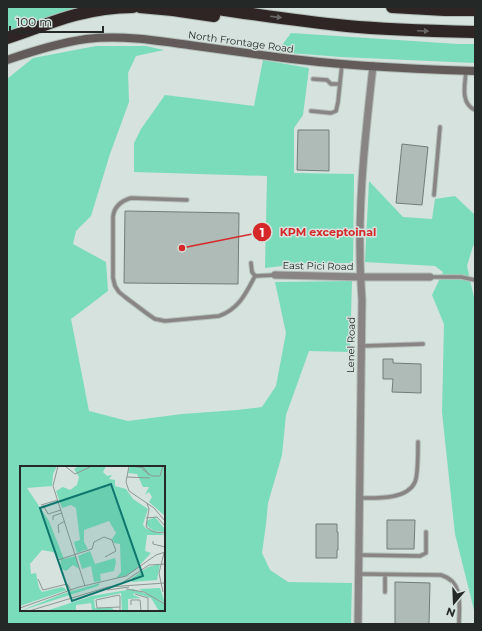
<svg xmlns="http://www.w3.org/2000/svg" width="482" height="631" viewBox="0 0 482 631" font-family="Montserrat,sans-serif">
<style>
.green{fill:#7adcbb;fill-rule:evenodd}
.building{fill:#afbbb6;stroke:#717d78}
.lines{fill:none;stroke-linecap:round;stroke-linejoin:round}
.service-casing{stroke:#b2bdb8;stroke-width:5.5}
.minor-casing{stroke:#b2bdb8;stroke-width:9}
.secondary-casing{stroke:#b2bdb8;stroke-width:10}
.motorway-casing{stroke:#b2bdb8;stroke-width:14}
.service{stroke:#8a8585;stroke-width:3.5}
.minor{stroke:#8a8585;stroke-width:7}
.secondary{stroke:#625b5a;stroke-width:8}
.motorway{stroke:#2f2525;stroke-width:12}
.oneway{fill:#696765}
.labels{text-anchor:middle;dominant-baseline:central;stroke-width:3;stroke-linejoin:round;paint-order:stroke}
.street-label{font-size:10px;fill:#242826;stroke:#d5e2dd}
.inset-road{fill:none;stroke:#8e9894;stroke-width:1}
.view{fill:#0f766e;fill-opacity:0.15;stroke:#0f766e;stroke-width:2}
.inset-edge{fill:none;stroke:#242826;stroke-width:2}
.leader{fill:none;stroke:#d62828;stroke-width:1.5}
.callout-dot{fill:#d62828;stroke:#d5e2dd;stroke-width:1.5}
.mark-label{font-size:12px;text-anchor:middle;font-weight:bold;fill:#fff}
.callout-label{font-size:11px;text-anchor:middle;font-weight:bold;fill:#d62828;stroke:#d5e2dd;stroke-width:3;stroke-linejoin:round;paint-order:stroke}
</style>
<rect width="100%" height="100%" fill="#d5e2dd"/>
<!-- green -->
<path class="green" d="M 7,7 L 74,7 L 71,16 L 7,33 Z
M 291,33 L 458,44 L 475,44 L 475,63 L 341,57 L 277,52 Z
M 96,46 L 146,46 L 164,50 L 136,56 L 128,73 L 129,102 L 110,154 L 91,216 L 76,231 L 73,244 L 106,262 L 108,291 L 71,319 L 89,411 L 128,421 L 182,414 L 237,410 L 262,407 L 276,386 L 286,333 L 275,282 L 352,281 L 350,352 L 309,351 L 286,415 L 282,455 L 268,503 L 266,524 L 262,553 L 270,570 L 288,582 L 352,583 L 351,624 L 7,624 L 7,79 L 33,58 ZM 21,467 L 164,467 L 164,610 L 21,610 Z
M 263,60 L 309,68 L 303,115 L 294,128 L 294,173 L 354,174 L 353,263 L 307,263 L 265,268 L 267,176 L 134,172 L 134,143 L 141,129 L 165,95 L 254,106 Z
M 369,181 L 403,217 L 432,219 L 435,199 L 455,196 L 475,215 L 475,244 L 473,246 L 467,266 L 475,302 L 475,614 L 455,534 L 442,412 L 444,324 L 432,295 L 443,272 L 435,266 L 365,262 Z"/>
<!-- building -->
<path class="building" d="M 298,130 L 329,130 L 329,171 L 297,170 Z
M 402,144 L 428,147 L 422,205 L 396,203 Z
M 125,211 L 239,213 L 238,284 L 124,283 Z
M 383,359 L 393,359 L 393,363 L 421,364 L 421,393 L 392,392 L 393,379 L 383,379 Z
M 387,520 L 415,520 L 414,549 L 387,549 Z
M 316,524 L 337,524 L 337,532 L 338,532 L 338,550 L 337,550 L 337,558 L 316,558 Z
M 395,582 L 430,583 L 429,624 L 395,624 Z"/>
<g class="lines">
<!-- service casing -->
<g class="service-casing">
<path id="service" d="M 466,71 C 465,85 460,103 475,110
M 313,79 L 327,80 L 331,84 L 340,84
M 311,111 L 331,113 L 336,111 L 338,102 L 342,64
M 434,195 L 440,127
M 187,200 L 131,198 C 121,201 114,206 113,217 L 113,278 L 115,286 L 119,292 L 125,297 L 149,315 L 155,319 L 165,321 L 219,316 C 239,309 246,293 255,276 L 275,275
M 251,263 L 252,272 L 255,276
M 430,277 L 461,277 L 475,280
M 361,346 L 423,344
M 360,498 C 376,498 407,500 415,482 C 418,475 418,451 418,442
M 359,555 L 420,556 L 426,553 L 426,532
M 359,574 L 441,575 C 464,582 459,605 459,624
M 385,592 L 385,575"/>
</g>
<!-- minor casing -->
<g class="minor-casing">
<path id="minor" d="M 275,275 L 361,277 L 430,277
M 358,624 L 362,300 C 361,284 360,269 360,253 C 359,191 366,129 373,66"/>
</g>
<!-- secondary casing -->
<g class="secondary-casing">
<path id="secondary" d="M 7,60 C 33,51 59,43 86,39 C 121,35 154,40 189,45 C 218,49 247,53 276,57 C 342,66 408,69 475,71"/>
</g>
<!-- motorway casing -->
<g class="motorway-casing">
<path id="motorway" d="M 140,7 L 173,10 L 214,16
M 204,7 C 251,14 299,21 347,26 C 389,30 432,31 475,32
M 392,7 L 445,10 L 475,10
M 7,38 C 30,31 52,21 75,15 C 94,10 114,7 133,7"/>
</g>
<!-- service -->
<use href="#service" class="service"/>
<!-- minor -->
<use href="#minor" class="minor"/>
<!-- secondary -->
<use href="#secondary" class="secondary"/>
<!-- motorway -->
<use href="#motorway" class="motorway"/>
</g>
<!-- one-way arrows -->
<defs><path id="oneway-solid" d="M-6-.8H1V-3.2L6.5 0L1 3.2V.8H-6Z"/></defs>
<g class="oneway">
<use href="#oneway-solid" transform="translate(276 17) rotate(7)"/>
<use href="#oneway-solid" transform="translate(423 31) rotate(2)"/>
</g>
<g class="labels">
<!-- street labels -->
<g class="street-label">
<text transform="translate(241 42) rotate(8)">North Frontage Road</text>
<text transform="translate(318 266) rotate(1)">East Pici Road</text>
<text transform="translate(351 345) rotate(-89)">Lenel Road</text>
</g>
</g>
<!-- overview -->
<g transform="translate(20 466)">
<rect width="145" height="145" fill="#d5e2dd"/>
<path d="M 0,0 L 37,0 L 33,8 L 32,20 L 7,22 L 29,55 L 44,93 L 56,90 L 59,103 L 53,99 L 46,105 L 40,102 L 41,95 L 37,89 L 33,86 L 22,84 L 10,98 L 11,108 L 16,107 L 19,122 L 22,126 L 42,121 L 47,124 L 0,140 ZM 59,0 L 86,0 L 83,6 L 87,10 L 92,9 L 89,13 L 95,14 L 95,20 L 106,23 L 113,33 L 128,43 L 123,58 L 125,62 L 145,69 L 127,69 L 125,85 L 131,87 L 115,104 L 107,109 L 96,112 L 101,106 L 100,78 L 94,77 L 92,73 L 96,67 L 89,55 L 64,64 L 64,76 L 68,83 L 57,87 L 54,76 L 60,74 L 56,42 L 51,39 L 42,42 L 36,25 L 43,21 L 50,24 L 57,19 L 59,11 L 54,3 ZM 110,0 L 145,0 L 145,50 L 129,36 L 132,31 L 129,26 L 125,29 L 129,21 L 123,21 L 117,8 L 108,7 ZM 135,51 L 144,62 L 144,66 L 134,65 L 127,60 L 126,55 ZM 70,85 L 75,98 L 95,92 L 96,96 L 94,105 L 80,108 L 81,115 L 74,116 L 71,100 L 62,103 L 58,90 ZM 140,98 L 137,114 L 112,116 L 112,112 L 128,101 ZM 80,117 L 78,120 L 0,145 L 42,128 ZM 140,122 L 145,137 L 119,123 ZM 113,123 L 132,130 L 145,138 L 145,145 L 139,145 L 131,132 L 115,127 L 113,129 L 121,132 L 108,133 L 108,145 L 102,145 L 101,127 L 74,133 L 75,142 L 92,142 L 95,145 L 72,145 L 71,137 L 56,139 L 56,145 L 26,145 L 72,130 Z" fill="#7adcbb"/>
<path class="inset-road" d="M 38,0 L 33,20 L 65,120M 45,0 L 55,8 L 72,0M 109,0 L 106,16 L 109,25 L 134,42 L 145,55M 112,0 L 124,2 L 129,9M 122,3 L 132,10 L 140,10 L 143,0M 107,11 L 130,12M 127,37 L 129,43 L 126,61 L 134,66 L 145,67M 21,39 L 38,34M 23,39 L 28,48 L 41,44M 126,52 L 137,51 L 145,60M 33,54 L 33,50 L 42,47M 39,67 L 38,59 L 45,55M 133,75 L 133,78 L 145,81M 38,94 L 72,83 L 74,76 L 84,71 L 92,74 L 96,85 L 85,91M 18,113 L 23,124 L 47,118 L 51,124M 102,117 L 129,99 L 145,98M 106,123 L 124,126 L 145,138M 87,124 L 109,121M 143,126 L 139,107 L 144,87M 115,128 L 128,132 L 128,145M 111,139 L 111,134 L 120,134 L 121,145M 100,141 L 77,142 L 76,134 L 99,129 L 100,130 L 100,145M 0,142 L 59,121 L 106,110 L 136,89 L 145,86M 9,145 L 88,121 L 145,117"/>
<path class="view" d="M 91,18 L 123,110 L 52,135 L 20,42 Z"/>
<rect width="145" height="145" class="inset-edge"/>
</g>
<!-- callouts -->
<path class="leader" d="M182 248L262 232"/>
<g class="callout-dot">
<circle cx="182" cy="248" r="4"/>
<circle cx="262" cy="232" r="10"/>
</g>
<g class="mark-label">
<text x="262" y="237">1</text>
</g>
<g class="callout-label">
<text x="328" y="236">KPM exceptoinal</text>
</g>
<!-- border -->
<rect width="482" height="631" fill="none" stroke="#242826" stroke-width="16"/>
<!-- north arrow -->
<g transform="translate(454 603) rotate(199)" stroke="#d5e2dd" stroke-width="3" paint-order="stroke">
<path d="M0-3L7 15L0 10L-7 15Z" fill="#242826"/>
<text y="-6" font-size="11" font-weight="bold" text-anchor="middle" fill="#242826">N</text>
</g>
<!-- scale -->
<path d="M10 26v6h93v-6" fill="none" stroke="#242826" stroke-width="2"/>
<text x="16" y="26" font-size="12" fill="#242826" stroke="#d5e2dd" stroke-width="3" paint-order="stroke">100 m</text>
</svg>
